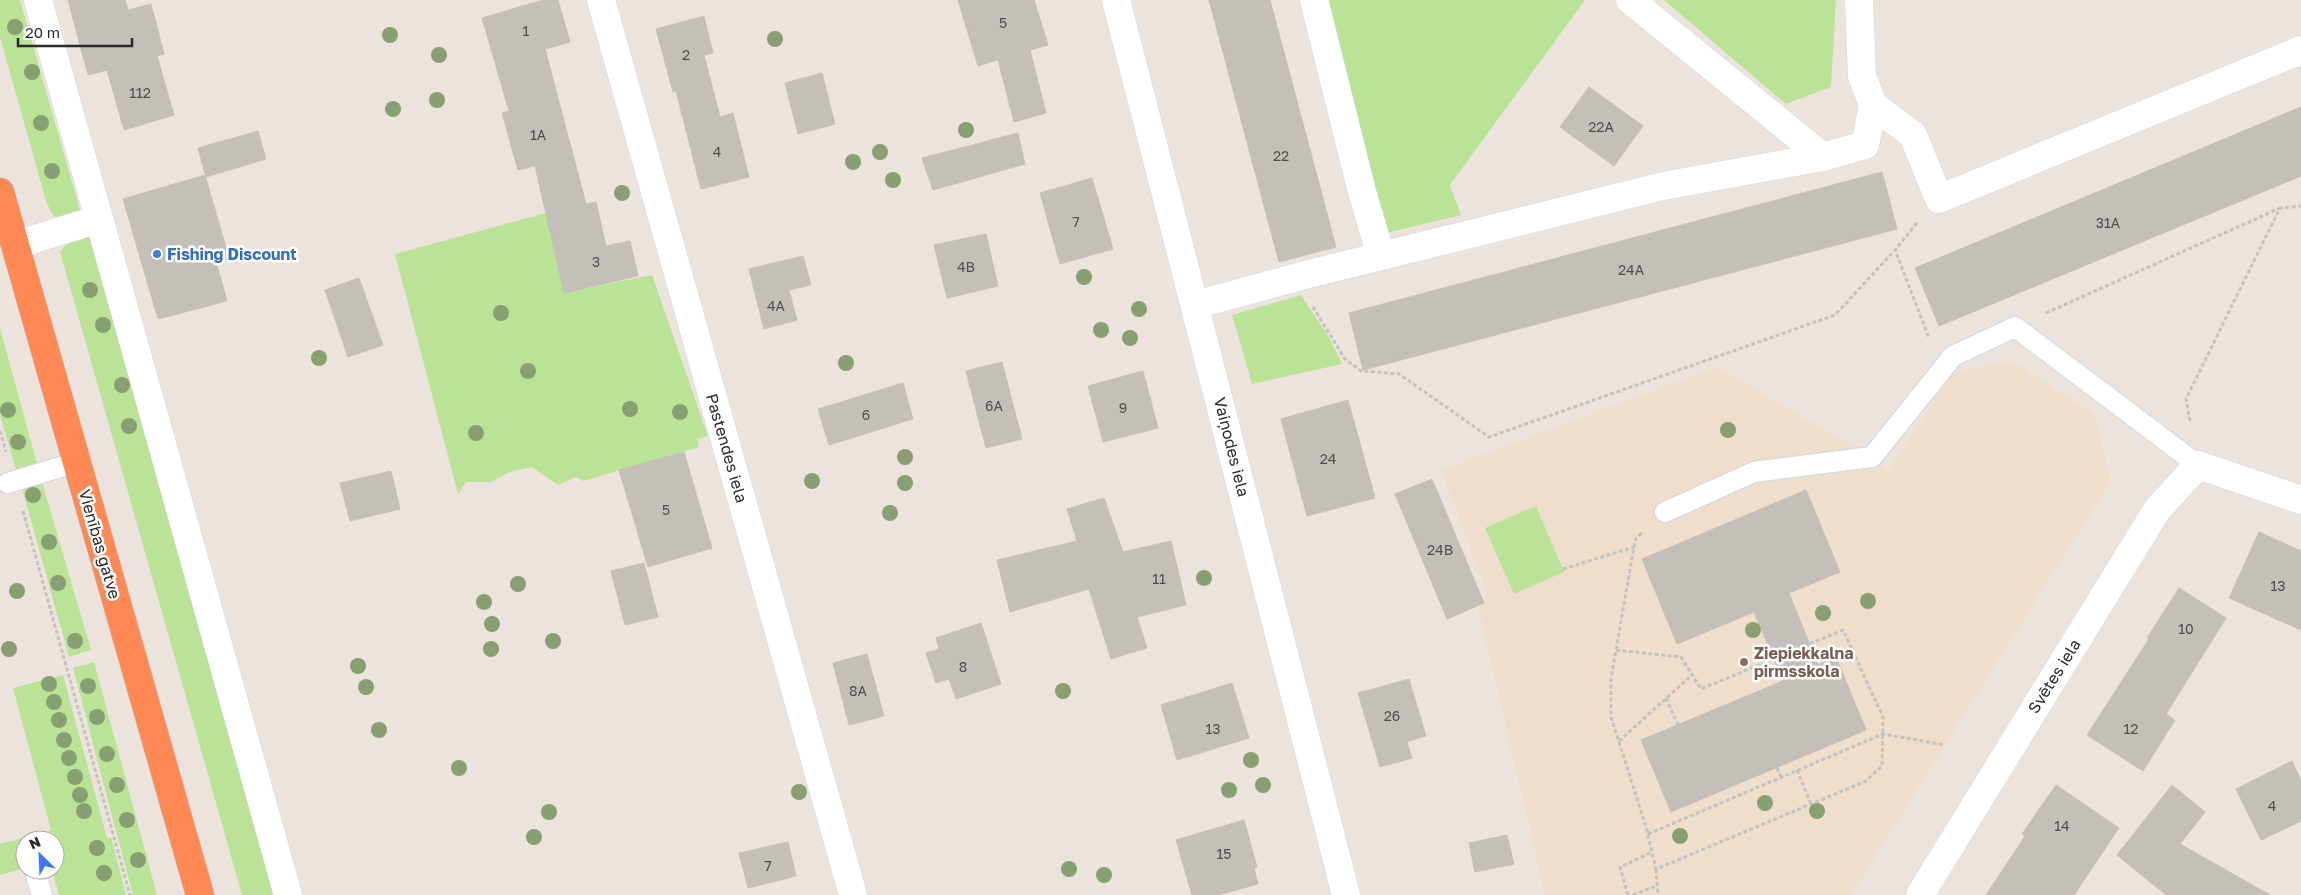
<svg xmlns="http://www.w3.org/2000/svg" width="2301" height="895" viewBox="0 0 2301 895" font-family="'Golos Text',sans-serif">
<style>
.education{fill:#eedecb}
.green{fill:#bbe398}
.building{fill:#c4bfb8;stroke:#c8bfb6}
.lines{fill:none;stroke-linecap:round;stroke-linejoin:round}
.lane-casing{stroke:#d1d7e3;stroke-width:22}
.street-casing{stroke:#d1d7e3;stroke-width:29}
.highway-casing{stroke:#c3c3c3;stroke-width:29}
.path{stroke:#c3c3c3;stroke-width:3;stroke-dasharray:4 2.5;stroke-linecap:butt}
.lane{stroke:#fff;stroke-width:20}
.street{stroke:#fff;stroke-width:28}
.highway{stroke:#ff8955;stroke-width:28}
.tree{fill:#879f71}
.shop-dot{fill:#3f7fe0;stroke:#fff;stroke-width:2}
.education-dot{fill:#8d6e63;stroke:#fff;stroke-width:2}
.labels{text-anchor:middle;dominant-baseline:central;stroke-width:5;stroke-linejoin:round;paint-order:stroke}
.number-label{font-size:14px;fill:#504f4e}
.shop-label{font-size:16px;font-weight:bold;fill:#366cbe;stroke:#fff;text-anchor:start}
.street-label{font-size:16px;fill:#2a2a2a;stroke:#fff}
.education-label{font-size:16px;font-weight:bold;fill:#785e54;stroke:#fff;text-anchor:start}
</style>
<rect width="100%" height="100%" fill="#ece3dc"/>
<!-- education -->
<path class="education" d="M 2012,361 L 2095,414 L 2111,481 L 1851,895 L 1545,895 L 1479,610 L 1487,593 L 1441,470 L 1717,367 L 1872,457 L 1888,470 L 1953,373 Z"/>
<!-- green -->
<path class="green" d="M 0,0 L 20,0 L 80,210 L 57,218 L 52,214 L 46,201 L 0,37 Z
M 1329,0 L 1585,0 L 1450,185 L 1461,215 L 1386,233 Z
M 1664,0 L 1836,0 L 1831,87 L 1786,104 Z
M 546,213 L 564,293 L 652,275 L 708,436 L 697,439 L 699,447 L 583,481 L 576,477 L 558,485 L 532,467 L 509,472 L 491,482 L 466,482 L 458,494 L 395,254 Z
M 89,236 L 278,895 L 242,895 L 60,252 L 69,240 Z
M 1301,295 L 1330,339 L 1342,364 L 1252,384 L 1232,315 Z
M 0,328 L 39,471 L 18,477 L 0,415 Z
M 40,475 L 91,650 L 69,657 L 20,481 Z
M 1536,506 L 1564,572 L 1514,594 L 1485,528 Z
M 94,662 L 157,895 L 133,895 L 73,668 Z
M 63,675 L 107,838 L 111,837 L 126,895 L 59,895 L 52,870 L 55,870 L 55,840 L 25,840 L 25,868 L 0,875 L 0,844 L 51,830 L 13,688 Z"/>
<!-- building -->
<path class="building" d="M 68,0 L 125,0 L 128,10 L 151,4 L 164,54 L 157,56 L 174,115 L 124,130 L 107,70 L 88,75 Z
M 543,0 L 558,0 L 570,42 L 545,49 L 586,204 L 596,202 L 606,246 L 630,241 L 638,276 L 564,293 L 535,166 L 518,170 L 502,113 L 509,111 L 482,18 Z
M 958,0 L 1034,0 L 1048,45 L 1030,50 L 1046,113 L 1014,122 L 998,60 L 978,66 Z
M 1209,0 L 1270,0 L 1336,247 L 1279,262 Z
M 704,16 L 713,53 L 704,55 L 720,117 L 733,113 L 749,177 L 701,189 L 676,91 L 673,92 L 656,29 Z
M 822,73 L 835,124 L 798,134 L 785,83 Z
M 1589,87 L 1643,126 L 1614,166 L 1560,127 Z
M 2301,107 L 2301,176 L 1939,326 L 1915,268 Z
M 258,131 L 266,159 L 206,177 L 198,148 Z
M 1018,133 L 1025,164 L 933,190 L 922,158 Z
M 1882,172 L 1897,229 L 1363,370 L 1349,313 Z
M 205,175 L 229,258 L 216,262 L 227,301 L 158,319 L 123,199 Z
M 1092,178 L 1113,249 L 1060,264 L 1040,193 Z
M 986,234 L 998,286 L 947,298 L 934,245 Z
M 803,256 L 811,285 L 789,290 L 797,320 L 764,329 L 749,269 Z
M 359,278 L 383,345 L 348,357 L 325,290 Z
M 1002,362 L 1022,439 L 986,448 L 966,371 Z
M 1143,371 L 1158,428 L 1103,442 L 1088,386 Z
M 903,383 L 913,419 L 829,445 L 818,409 Z
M 1348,400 L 1375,498 L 1307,516 L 1281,419 Z
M 684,452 L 712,548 L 648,567 L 619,470 Z
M 391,471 L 400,509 L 350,521 L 340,483 Z
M 1432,479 L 1484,603 L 1447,619 L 1395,494 Z
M 1806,490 L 1840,572 L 1789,593 L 1818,665 L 1836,657 L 1866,730 L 1671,812 L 1641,740 L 1783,681 L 1754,612 L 1677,644 L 1642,559 Z
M 1104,498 L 1123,552 L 1171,541 L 1186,605 L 1137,617 L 1147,648 L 1111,659 L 1089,589 L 1010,612 L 997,560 L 1077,541 L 1067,509 Z
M 2259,532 L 2301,551 L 2301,630 L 2229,598 Z
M 644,563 L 658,617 L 625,625 L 611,571 Z
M 2179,588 L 2226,618 L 2166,714 L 2175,720 L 2143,771 L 2087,735 L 2149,639 L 2147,638 Z
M 981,623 L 1001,684 L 956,699 L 949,679 L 936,683 L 926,653 L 939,649 L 936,638 Z
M 867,654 L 884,716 L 849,725 L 833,663 Z
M 1409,679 L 1426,736 L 1407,742 L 1412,758 L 1380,767 L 1358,693 Z
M 1232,683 L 1249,738 L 1177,760 L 1161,705 Z
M 2292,761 L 2301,781 L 2301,821 L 2261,840 L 2236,789 Z
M 2056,785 L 2119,828 L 2074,895 L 1986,895 L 2025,836 L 2022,834 Z
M 2172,785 L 2205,812 L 2180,844 L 2270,895 L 2166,895 L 2117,855 Z
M 1244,820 L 1257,867 L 1254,868 L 1258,884 L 1218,895 L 1192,895 L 1176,840 Z
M 1507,835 L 1514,864 L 1475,872 L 1469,843 Z
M 788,842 L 796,876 L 748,888 L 739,853 Z"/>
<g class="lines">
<!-- lane casing -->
<g class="lane-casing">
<path id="lane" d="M 8,483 L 77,462
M 1665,512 L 1754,472 L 1872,457 L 1953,356 L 2015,327 L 2198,465
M 36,875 L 42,895"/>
</g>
<!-- street casing -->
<g class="street-casing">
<path id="street" d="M 38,0 L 288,895
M 601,0 L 853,895
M 1116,0 L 1346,895
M 1314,0 L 1362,192 L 1381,256
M 1630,0 L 1823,157
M 1873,105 L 1913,135 L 1939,199 L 2301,50
M 15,245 L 99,219
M 1195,305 L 1305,275 L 1663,186 L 1823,157 L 1865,145 L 1873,105 L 1862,76 L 1859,0
M 1920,895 L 2157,510 L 2198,465 L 2301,500"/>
</g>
<!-- highway casing -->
<g class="highway-casing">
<path id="highway" d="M 0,192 L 200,895"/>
</g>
<!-- path -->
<path class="path" d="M 1917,223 L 1895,250 L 1929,338
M 1313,307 L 1345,359 L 1361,371 L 1399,374 L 1489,437 L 1835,315 L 1895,250
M 2046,313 L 2280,208
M 2190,421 L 2186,399 L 2280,208 L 2301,206
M 0,431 L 6,452
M 23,511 L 130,895
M 1563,569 L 1634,547
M 1616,650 L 1681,657 L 1701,689 L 1843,630 L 1883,717 L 1882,766 L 1866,781 L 1656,869 L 1646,827 L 1611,717 L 1611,678 L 1634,547 L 1636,538 L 1642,533
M 1760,664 L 1764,673 L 1777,667
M 1666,698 L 1678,725
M 1619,741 L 1692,675
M 1777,768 L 1781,777
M 1797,770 L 1811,804
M 1648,834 L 1883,734 L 1945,745
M 1656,869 L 1658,895
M 1628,895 L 1620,867 L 1652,852
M 1633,895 L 1658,885"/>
<!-- lane -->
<use href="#lane" class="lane"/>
<!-- street -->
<use href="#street" class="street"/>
<!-- highway -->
<use href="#highway" class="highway"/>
</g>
<!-- trees -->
<g class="tree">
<circle cx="15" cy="27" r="8"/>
<circle cx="390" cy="35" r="8"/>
<circle cx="775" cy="39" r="8"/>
<circle cx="439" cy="55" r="8"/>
<circle cx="32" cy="72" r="8"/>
<circle cx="437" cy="100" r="8"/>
<circle cx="393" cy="109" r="8"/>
<circle cx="41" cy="123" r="8"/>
<circle cx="966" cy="130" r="8"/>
<circle cx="880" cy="152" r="8"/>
<circle cx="853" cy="162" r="8"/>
<circle cx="52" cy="171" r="8"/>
<circle cx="893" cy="180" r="8"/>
<circle cx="622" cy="193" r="8"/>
<circle cx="1084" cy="277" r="8"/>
<circle cx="90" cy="290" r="8"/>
<circle cx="1139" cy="309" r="8"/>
<circle cx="501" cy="313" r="8"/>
<circle cx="103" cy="325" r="8"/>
<circle cx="1101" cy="330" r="8"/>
<circle cx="1130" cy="338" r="8"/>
<circle cx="319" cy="358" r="8"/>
<circle cx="846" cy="363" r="8"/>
<circle cx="528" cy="371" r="8"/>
<circle cx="122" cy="385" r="8"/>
<circle cx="630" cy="409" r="8"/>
<circle cx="8" cy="410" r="8"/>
<circle cx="680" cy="412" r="8"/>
<circle cx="129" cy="426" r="8"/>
<circle cx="1728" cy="430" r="8"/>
<circle cx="476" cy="433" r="8"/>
<circle cx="18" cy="442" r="8"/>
<circle cx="905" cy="457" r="8"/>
<circle cx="812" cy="481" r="8"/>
<circle cx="905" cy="483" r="8"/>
<circle cx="33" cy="495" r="8"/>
<circle cx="890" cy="513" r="8"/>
<circle cx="49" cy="542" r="8"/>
<circle cx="1204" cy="578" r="8"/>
<circle cx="58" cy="583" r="8"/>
<circle cx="518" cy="584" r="8"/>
<circle cx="17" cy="591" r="8"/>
<circle cx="1868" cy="601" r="8"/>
<circle cx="484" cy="602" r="8"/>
<circle cx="1823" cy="613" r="8"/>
<circle cx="492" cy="624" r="8"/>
<circle cx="1753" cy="630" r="8"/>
<circle cx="75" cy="641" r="8"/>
<circle cx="553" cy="641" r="8"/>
<circle cx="9" cy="649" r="8"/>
<circle cx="491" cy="649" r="8"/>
<circle cx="358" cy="666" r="8"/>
<circle cx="49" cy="684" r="8"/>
<circle cx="88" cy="686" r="8"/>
<circle cx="366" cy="687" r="8"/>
<circle cx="1063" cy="691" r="8"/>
<circle cx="54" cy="702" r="8"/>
<circle cx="97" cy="717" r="8"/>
<circle cx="59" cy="720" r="8"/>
<circle cx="379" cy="730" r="8"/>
<circle cx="64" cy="740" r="8"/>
<circle cx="107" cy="754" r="8"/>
<circle cx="69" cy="758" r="8"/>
<circle cx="1251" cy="760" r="8"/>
<circle cx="459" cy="768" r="8"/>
<circle cx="75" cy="777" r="8"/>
<circle cx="117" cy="785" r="8"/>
<circle cx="1263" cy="785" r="8"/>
<circle cx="1229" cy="790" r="8"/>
<circle cx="799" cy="792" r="8"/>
<circle cx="80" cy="795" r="8"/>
<circle cx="1765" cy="803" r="8"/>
<circle cx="84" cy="811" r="8"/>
<circle cx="1817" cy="811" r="8"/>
<circle cx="549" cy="812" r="8"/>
<circle cx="127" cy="820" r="8"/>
<circle cx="1680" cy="836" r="8"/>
<circle cx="534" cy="837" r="8"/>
<circle cx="97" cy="848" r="8"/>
<circle cx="138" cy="860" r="8"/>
<circle cx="1069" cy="869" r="8"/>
<circle cx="104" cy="873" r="8"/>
<circle cx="1104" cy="875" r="8"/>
</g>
<!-- markers -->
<circle class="shop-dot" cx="157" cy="254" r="5"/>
<circle class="education-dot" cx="1744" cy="662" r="5"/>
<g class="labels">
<!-- number labels -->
<g class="number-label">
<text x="1003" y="22">5</text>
<text x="526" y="30">1</text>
<text x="686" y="54">2</text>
<text x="140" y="92">112</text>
<text x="1601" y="126">22A</text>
<text x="538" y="134">1A</text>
<text x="717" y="151">4</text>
<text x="1281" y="155">22</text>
<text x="1076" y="221">7</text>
<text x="2108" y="222">31A</text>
<text x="596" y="261">3</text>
<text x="966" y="266">4B</text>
<text x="1631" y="269">24A</text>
<text x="776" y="305">4A</text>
<text x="994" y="405">6A</text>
<text x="1123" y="407">9</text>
<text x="866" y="414">6</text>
<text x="1328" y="458">24</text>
<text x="666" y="509">5</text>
<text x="1440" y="549">24B</text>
<text x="1159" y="578">11</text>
<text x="2278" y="585">13</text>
<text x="2186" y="628">10</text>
<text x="963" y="666">8</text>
<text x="858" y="690">8A</text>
<text x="1392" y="715">26</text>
<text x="1213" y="728">13</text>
<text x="2131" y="728">12</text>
<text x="2272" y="805">4</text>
<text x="2062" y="825">14</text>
<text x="1224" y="853">15</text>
<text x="768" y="865">7</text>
</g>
<!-- shop labels -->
<g class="shop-label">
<text x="167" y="254">Fishing Discount</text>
</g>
<!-- street labels -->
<g class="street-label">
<text transform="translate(1232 447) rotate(76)">Vaiņodes iela</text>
<text transform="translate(727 448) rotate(74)">Pastendes iela</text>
<text transform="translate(100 544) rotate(74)">Vienības gatve</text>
<text transform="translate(2054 676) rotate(-58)">Svētes iela</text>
</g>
<!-- education labels -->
<g class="education-label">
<text x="1754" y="653">Ziepiekkalna<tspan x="1754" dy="18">pirmsskola</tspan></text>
</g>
</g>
<!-- north arrow -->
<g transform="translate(40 855) rotate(336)"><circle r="24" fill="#ffffff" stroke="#aaaaaa"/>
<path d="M0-4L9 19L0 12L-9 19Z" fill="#3b77fb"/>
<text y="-8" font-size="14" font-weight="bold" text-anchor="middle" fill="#2a2a2a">N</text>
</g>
<!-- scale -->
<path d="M18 38v8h114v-8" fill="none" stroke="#2a2a2a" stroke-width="2.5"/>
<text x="25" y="38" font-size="15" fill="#2a2a2a" stroke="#ffffff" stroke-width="4" paint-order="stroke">20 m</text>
</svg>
